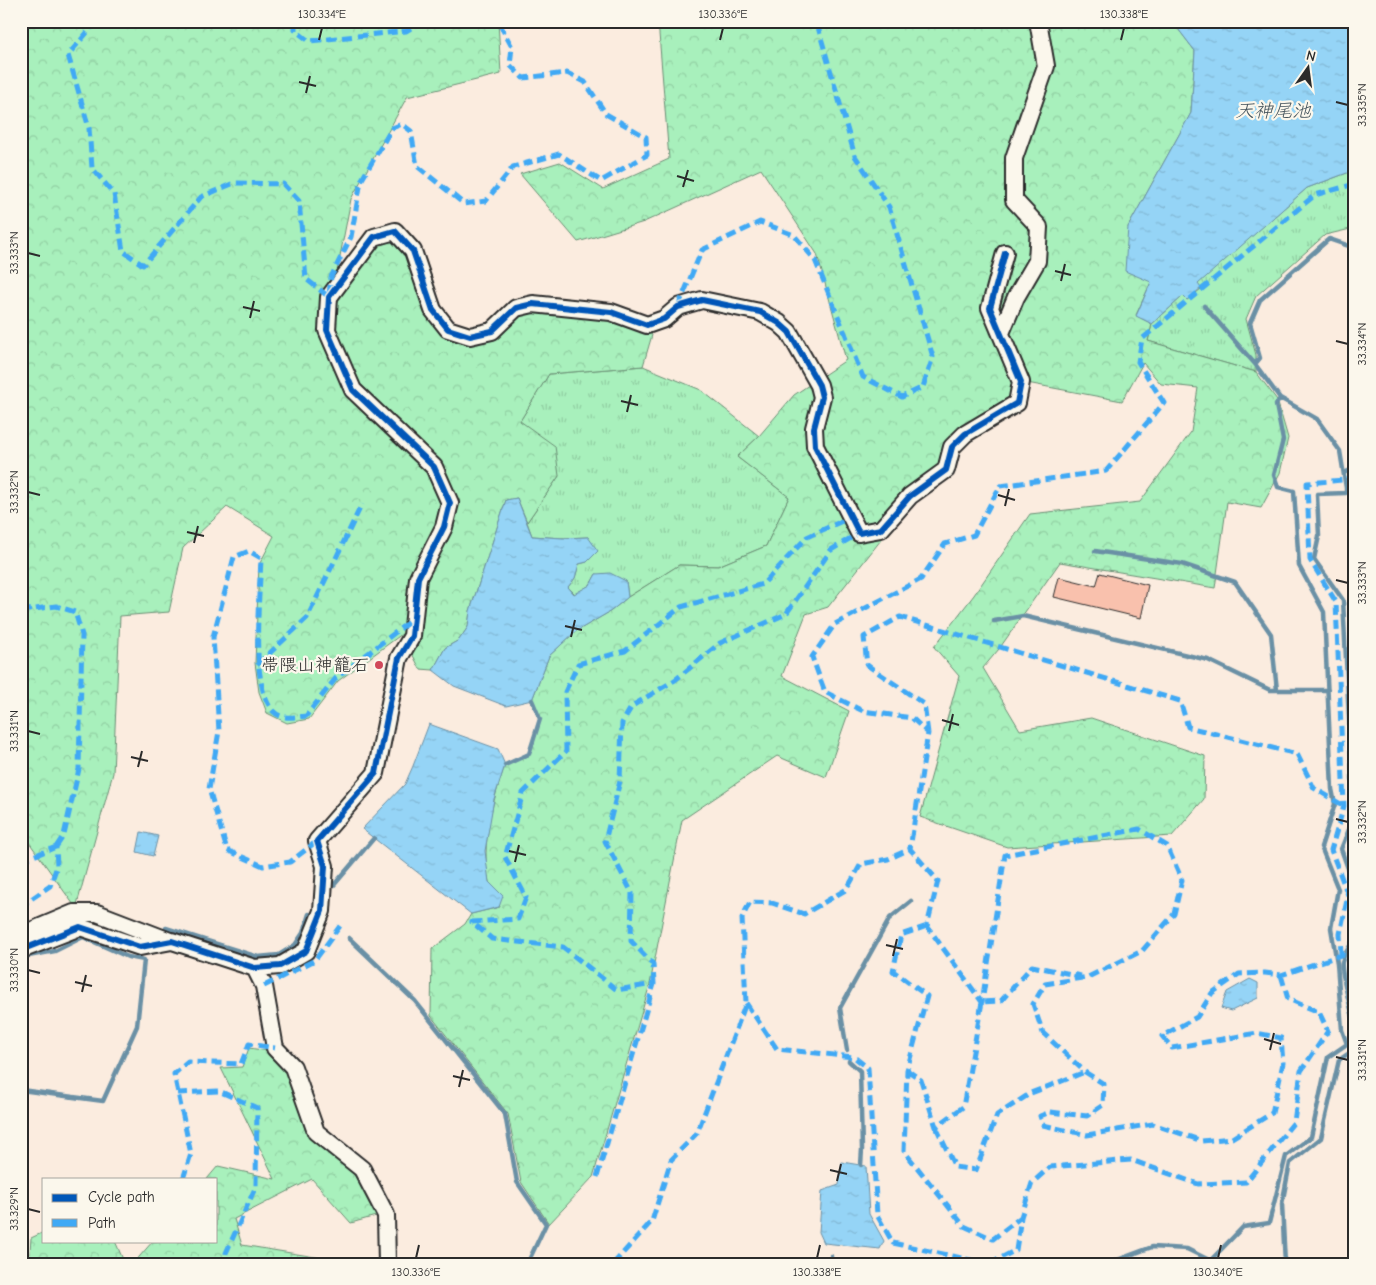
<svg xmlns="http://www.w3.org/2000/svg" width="1376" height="1285" viewBox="0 0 1376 1285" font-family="'Comic Neue','Klee One',sans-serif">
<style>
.grass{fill:url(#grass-tufts);stroke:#6a8e74}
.forest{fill:url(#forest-crowns);stroke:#6a8e74}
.water{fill:url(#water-ripples);stroke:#6b90a5}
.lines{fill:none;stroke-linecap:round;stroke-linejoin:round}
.stream{stroke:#6b90a5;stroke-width:4.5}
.building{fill:#f9c1ad;stroke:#2b2b2b}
.street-casing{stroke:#2b2b2b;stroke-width:20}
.street{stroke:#fbf7ec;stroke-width:16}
.quiet{stroke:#3fa9f5;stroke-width:5;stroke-dasharray:10 5;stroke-linecap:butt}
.cycleway-casing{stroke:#fbf7ec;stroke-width:9}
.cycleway{stroke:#0057b8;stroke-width:6}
.ticks{fill:none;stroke:#2b2b2b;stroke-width:2}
.poi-dot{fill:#d1495b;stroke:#fbf7ec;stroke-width:2}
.labels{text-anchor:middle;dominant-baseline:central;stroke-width:4.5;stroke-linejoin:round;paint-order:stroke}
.poi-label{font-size:18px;fill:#2b2b2b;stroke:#fbf7ec;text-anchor:end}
.water-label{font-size:19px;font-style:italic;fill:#46555e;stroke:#fbf7ec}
.neatline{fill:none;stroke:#2b2b2b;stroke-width:2}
.ticks-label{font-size:12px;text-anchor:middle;fill:#2b2b2b}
</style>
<defs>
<pattern id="grass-tufts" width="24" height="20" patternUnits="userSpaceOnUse" patternTransform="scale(1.25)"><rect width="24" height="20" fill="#a8f0bc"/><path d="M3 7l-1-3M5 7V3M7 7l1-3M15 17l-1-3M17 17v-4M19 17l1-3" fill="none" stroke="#91cea2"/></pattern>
<pattern id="forest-crowns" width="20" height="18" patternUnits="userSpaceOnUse" patternTransform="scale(1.25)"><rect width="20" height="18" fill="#a8f0bc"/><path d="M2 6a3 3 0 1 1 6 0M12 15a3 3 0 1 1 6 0" fill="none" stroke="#91cea2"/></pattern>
<pattern id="water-ripples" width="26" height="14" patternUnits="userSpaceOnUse" patternTransform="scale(1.25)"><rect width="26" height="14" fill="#95d4f6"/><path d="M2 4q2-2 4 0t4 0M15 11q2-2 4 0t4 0" fill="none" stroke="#81b6d3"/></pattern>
</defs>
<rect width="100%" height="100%" fill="#fbecdf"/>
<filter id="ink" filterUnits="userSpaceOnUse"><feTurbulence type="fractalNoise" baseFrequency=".02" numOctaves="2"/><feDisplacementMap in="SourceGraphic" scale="10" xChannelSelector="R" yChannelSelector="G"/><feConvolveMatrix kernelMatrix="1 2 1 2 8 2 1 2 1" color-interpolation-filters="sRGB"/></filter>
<g filter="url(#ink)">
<!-- grass -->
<path class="grass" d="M 1355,170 L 1355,228 L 1325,235 L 1256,296 L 1246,319 L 1256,355 L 1256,372 L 1148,341 L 1152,324 L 1183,296 L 1187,300 L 1201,289 L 1197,284 L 1307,188 Z
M 643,366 L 701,390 L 759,436 L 737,457 L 789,497 L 766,546 L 718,566 L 679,565 L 628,597 L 626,581 L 596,574 L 590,585 L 575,594 L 568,587 L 575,578 L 579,564 L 587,562 L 588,537 L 563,538 L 532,536 L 527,522 L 559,476 L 520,421 L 549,374 Z"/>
<!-- forest -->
<path class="forest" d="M 21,21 L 498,21 L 501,74 L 407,97 L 351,199 L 336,277 L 395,227 L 435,306 L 449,324 L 469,331 L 490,326 L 516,303 L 618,307 L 652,335 L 643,366 L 549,374 L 520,421 L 555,446 L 559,476 L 527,522 L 517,498 L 506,500 L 470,611 L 468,627 L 459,640 L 445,648 L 433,670 L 420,669 L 402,634 L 338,681 L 309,719 L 287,723 L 267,713 L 259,692 L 255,663 L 259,565 L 274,536 L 227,507 L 183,548 L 169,612 L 120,616 L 113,773 L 76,908 L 21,831 Z
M 658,21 L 1172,21 L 1195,51 L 1191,113 L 1128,227 L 1151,282 L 1136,315 L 1152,324 L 1148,341 L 1256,372 L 1277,400 L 1288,438 L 1280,473 L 1261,508 L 1227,502 L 1215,588 L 1060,562 L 999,649 L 983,668 L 1020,730 L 1091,718 L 1205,756 L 1204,799 L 1172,836 L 1007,847 L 920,817 L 959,676 L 934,647 L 974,595 L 1030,514 L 1140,502 L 1191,432 L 1198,388 L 1161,384 L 1143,363 L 1122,401 L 1027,383 L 958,448 L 915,497 L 828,607 L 806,614 L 782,676 L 849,711 L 826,777 L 777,756 L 682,820 L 650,984 L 593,1177 L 549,1224 L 521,1182 L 508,1114 L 431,1016 L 432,949 L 465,924 L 471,914 L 500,907 C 496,899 491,890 489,882 C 480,844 493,801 505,765 L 529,753 L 540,719 L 532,700 L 549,656 L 575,632 L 611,611 L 628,597 L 679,565 L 718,566 L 766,546 L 789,497 L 737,457 L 759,436 L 794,395 L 846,360 L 817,254 L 761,169 L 644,222 L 578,242 L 520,174 L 560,162 L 603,189 L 669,159 Z
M 249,1048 L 275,1052 L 289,1070 L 313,1131 L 358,1168 L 383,1214 L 351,1223 L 312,1179 L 234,1219 L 242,1245 L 358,1264 L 133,1264 L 153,1241 L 216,1241 L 216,1179 L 207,1179 L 218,1166 L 275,1179 L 221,1068 L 242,1067 Z
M 44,1232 L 44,1241 L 115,1241 L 125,1264 L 29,1264 L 31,1238 Z"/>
<!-- water -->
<path class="water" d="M 1172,21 L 1355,21 L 1355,170 L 1307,188 L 1198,284 L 1201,288 L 1187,300 L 1183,296 L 1152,324 L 1136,316 L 1151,282 L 1125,271 L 1128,227 L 1191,113 L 1195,51 Z
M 517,498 L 532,536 L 563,538 L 588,537 L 598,551 L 587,562 L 579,564 L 575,578 L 568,587 L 574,594 L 590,585 L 596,574 L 610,573 L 626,581 L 628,597 L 611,611 L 575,632 L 549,656 L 532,700 L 506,706 L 454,686 L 433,670 L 445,648 L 459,640 L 468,627 L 470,611 L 506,500 Z
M 429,724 L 498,749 L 505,765 L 494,799 L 485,851 L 489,882 L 503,896 L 499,907 L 471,914 L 362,829 L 405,784 L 413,766 Z
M 141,832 L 158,836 L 153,856 L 137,852 Z
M 1250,979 L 1258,983 L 1258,998 L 1231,1011 L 1221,1008 L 1227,992 Z
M 842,1162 L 866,1166 L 869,1214 L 884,1241 L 880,1249 L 824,1243 L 819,1232 L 822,1191 L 839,1185 Z"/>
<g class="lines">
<!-- stream -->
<path class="stream" d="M 1204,306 L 1255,364 L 1280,398 L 1317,419 L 1340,451 L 1346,488 L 1346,493 L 1317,494 L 1319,536 L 1314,559 L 1343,600 L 1354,817 L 1341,849 L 1355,888
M 1255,364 L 1260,358 L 1250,323 L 1260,300 L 1329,239 L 1355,248
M 1344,473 L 1355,468
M 1095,551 L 1182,564 L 1235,582 L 1271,634 L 1277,690
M 994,621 L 1023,616 L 1208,660 L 1270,690 L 1328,690
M 505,765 L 529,754 L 540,719 L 532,700
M 334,885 L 374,838
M 166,928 L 258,957 L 279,955 L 295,945 L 303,933 L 309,914
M 1355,933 C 1354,943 1345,951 1342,962 C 1340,972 1352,1012 1355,1025
M 349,938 L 415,1001 L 505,1114 L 517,1182 L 546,1224 L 530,1258 L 531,1264
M 847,1050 L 840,1008 L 890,918 L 911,901
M 849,1061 L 860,1071 L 862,1149 L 861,1165
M 21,1090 L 103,1101 L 137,1026 L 144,960 L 128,957 L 83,937 L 55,951 L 23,957
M 831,1256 L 831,1264
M 1109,1263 L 1152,1247 L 1187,1249 L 1209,1260
M 1207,1264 L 1243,1227 L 1269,1223 L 1286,1156 L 1311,1137 L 1328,1057 L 1347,1044 L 1342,1030 L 1337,963 L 1331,928 L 1338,889 L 1321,847 L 1335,804 L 1332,789 L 1324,612 L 1299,566 L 1294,491 L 1278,487 L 1274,475 L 1283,440 L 1276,405 L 1280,398
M 1285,1264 L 1282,1204 L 1290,1163 L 1321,1138 L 1339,1060 L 1355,1049"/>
</g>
<!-- building -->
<path class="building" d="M 1100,573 L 1148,585 L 1141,618 L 1054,597 L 1059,577 L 1096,586 Z"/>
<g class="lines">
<!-- street casing -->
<g class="street-casing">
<path id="street" d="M 1001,333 L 1016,297 L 1037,261 L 1039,227 L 1014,200 L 1014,158 L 1046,66 L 1038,21
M 21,933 L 24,934 L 74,913 L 97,913 L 170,941
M 21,950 L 80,927 L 140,947 L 172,941 L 255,968 L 280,966 L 306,951 L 322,911 L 325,866 L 317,841 L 376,773 L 399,658 L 412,636 L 418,578 L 444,527 L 450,503 L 434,467 L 353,390 L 327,330 L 329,297 L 374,237 L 395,231 L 413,251 L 433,310 L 448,329 L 470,336 L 492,331 L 516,308 L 533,304 L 611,312 L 647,325 L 664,319 L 678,307 L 702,300 L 760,312 L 779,323 L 789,332 L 819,385 L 822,397 L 814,428 L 815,446 L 859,533 L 881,529 L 910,496 L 946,470 L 952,447 L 965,434 L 1017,403 L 1021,382 L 990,308 L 1005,253
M 255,968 L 264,986 L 275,1048 L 293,1067 L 316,1132 L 362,1169 L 386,1215 L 387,1264"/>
</g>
<!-- street -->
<use href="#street" class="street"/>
<!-- quiet -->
<path class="quiet" d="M 97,21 L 68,55 L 89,128 L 92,168 L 114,194 L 123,251 L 143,265 L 201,197 L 234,183 L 283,184 L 299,201 L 306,279 L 329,297
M 295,21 L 295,30 L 309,41 L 406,31 L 423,21
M 1355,184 L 1315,195 L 1142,339 L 1138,362 L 1164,403 L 1106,471 L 1000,486 L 974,535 L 945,544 L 921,579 L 835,624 L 812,657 L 825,692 L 863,711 L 912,718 L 928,733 L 910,849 L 938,881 L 927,926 L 982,1002 L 1005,855 L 1139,829 L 1167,846 L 1182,880 L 1174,914 L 1142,951 L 1088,977 L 1045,984 L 1033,1004 L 1043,1033 L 1085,1072 L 1104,1084 L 1103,1105 L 1087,1116 L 1050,1112 L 1040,1116 L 1043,1125 L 1087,1135 L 1153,1124 L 1202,1141 L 1232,1138 L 1272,1113 L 1283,1063 L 1281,1038 L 1257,1033 L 1172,1048 L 1162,1036 L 1197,1017 L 1212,993 L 1239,974 L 1265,973 L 1281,975 L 1341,955 L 1355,957
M 329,295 L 331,277 L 351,237 L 361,181 L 392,128 L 402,124 L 411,131 L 417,166 L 464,204 L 486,201 L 513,167 L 559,154 L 601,181 L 647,155 L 646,137 L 606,114 L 585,82 L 567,73 L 523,78 L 510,65 L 512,47 L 498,21
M 678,307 L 702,250 L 760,222 L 794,235 L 815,260 L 863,377 L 902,397 L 923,387 L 933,357 L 889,207 L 855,156 L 818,27 L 818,21
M 21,611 L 56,606 L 75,612 L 82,635 L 79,769 L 64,835 L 56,847
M 257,665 L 307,618 L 362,504
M 928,733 L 924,704 L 867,665 L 864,637 L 900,617 L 1180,701 L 1188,727 L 1297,754 L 1314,788 L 1344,806
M 317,841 L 290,862 L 263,866 L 227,850 L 209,789 L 219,731 L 213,637 L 234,557 L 249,551 L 261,558 C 260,594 249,684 273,711 C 281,720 295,717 306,716 L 336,678 L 414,618
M 21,861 L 56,847 L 57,866 L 50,886 L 21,906
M 927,926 L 901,935 L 893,971 L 927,996 L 907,1070 L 904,1151 L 964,1226 L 993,1239 L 1021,1217
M 1341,955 L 1340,934 L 1348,895 L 1331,850 L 1344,806 L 1336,602 L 1310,560 L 1307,483 L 1355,479
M 654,984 L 653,964 L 631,941 L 632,893 L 605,841 L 620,781 L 622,723 L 632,706 L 675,680 L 720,643 L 786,614 L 831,550 L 859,533
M 264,986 L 315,960 L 340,926
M 746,1003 L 777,1049 L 854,1057 L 868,1068 L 877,1215 L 893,1243 L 989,1264
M 907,1070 L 921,1080 L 936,1127 L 963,1107 L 982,1002 L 1001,1001 L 1032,966 L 1081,976
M 178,1093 L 219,1091 L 257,1108 L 256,1186 L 226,1253 L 225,1264
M 936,1127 L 955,1167 L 976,1170 L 997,1115 L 1031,1093 L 1085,1072
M 597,1177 L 654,984 L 617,990 L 563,947 L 492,939 L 472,922 L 518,919 L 526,897 L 505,857 L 523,793 L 566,751 L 565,692 L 578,664 L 625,651 L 681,607 L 763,584 L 807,537 L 851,517
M 183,1179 L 191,1154 L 174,1074 L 188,1062 L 241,1064 L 249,1044 L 275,1048
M 613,1264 L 652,1221 L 671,1160 L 697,1133 L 746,1003 L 742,918 L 750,902 L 772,903 L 804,914 L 847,889 L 861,864 L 888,859 L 910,849
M 989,1264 L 1016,1250 L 1021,1217 L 1032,1183 L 1050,1167 L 1131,1160 L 1198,1184 L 1246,1182 L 1294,1122 L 1301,1071 L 1328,1031 L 1319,1012 L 1288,999 L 1281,975"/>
<!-- cycleway casing -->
<g class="cycleway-casing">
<path id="cycleway" d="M 21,950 L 80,927 L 140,947 L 172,941 L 255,968 L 280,966 L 306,951 L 322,911 L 325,866 L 317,841 L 376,773 L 399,658 L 412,636 L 418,578 L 444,527 L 450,503 L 434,467 L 353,390 L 327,330 L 329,297 L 374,237 L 395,231 L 413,251 L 433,310 L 448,329 L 470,336 L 492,331 L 516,308 L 533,304 L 611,312 L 647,325 L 664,319 L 678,307 L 702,300 L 760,312 L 779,323 L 789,332 L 819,385 L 822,397 L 814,428 L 815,446 L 859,533 L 881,529 L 910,496 L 946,470 L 952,447 L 965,434 L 1017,403 L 1021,382 L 990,308 L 1005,253"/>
</g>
<!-- cycleway -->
<use href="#cycleway" class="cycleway"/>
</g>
</g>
<!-- ticks -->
<path class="ticks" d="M 319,40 L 322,28M 720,40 L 723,28M 1121,40 L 1124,28M 299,82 L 316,86M 306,93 L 310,76M 1336,102 L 1348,105M 677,176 L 694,181M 683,187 L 688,170M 28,253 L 40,256M 1055,271 L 1071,275M 1061,281 L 1065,264M 243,307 L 260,311M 250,318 L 254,301M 1336,341 L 1348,344M 621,401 L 638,405M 627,412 L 631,395M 28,492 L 40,495M 998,495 L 1015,500M 1005,506 L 1009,489M 187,532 L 204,536M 194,543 L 198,526M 1336,580 L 1348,583M 565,626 L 582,630M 571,637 L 575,620M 942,720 L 959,725M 28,731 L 40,734M 949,731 L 953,714M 131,757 L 148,761M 138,767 L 142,751M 1336,819 L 1348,822M 509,851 L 526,855M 515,862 L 519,845M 886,945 L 903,949M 893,956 L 897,939M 28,970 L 40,973M 75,982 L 92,986M 82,992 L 86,975M 1264,1039 L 1281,1044M 1270,1050 L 1274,1033M 1336,1057 L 1348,1060M 453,1076 L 470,1080M 459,1087 L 463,1070M 830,1170 L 847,1174M 837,1181 L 841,1164M 28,1209 L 40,1212M 416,1258 L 419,1245M 817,1258 L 820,1245M 1218,1258 L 1221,1245"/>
<!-- markers -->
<circle class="poi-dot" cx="379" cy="665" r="5"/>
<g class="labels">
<!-- poi labels -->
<g class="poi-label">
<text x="369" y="665">帯隈山神籠石</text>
</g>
<!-- water labels -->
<g class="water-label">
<text x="1273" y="111">天神尾池</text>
</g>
</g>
<!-- margin -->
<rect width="1376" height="1285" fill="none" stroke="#fbf7ec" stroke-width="55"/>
<!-- legend -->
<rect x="42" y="1178" width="175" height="65" fill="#fbf7ec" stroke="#a8a59f"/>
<rect x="52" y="1194" width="25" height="8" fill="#0057b8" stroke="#a8a59f"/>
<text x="88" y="1202" font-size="15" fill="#2b2b2b">Cycle path</text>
<rect x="52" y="1219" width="25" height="8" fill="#3fa9f5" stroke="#a8a59f"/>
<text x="88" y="1228" font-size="15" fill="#2b2b2b">Path</text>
<!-- north arrow -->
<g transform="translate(1308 68) rotate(14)" stroke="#fbf7ec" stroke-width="4" paint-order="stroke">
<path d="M0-4L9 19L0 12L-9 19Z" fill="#2b2b2b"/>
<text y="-8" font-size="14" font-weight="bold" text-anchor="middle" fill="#2b2b2b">N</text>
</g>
<rect x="28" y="28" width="1320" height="1230" class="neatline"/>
<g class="ticks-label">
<text x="322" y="18">130.334°E</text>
<text x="723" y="18">130.336°E</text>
<text x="1124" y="18">130.338°E</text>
<text transform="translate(1362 105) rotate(-90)" y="4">33.335°N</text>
<text transform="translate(14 253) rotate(-90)" y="4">33.333°N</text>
<text transform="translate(1362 344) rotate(-90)" y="4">33.334°N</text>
<text transform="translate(14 492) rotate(-90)" y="4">33.332°N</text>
<text transform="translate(1362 583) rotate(-90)" y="4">33.333°N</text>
<text transform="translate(14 731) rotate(-90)" y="4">33.331°N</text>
<text transform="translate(1362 822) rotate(-90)" y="4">33.332°N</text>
<text transform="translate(14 970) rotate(-90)" y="4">33.330°N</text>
<text transform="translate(1362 1060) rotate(-90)" y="4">33.331°N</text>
<text transform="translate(14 1209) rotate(-90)" y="4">33.329°N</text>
<text x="416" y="1276">130.336°E</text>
<text x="817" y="1276">130.338°E</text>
<text x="1218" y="1276">130.340°E</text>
</g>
</svg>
